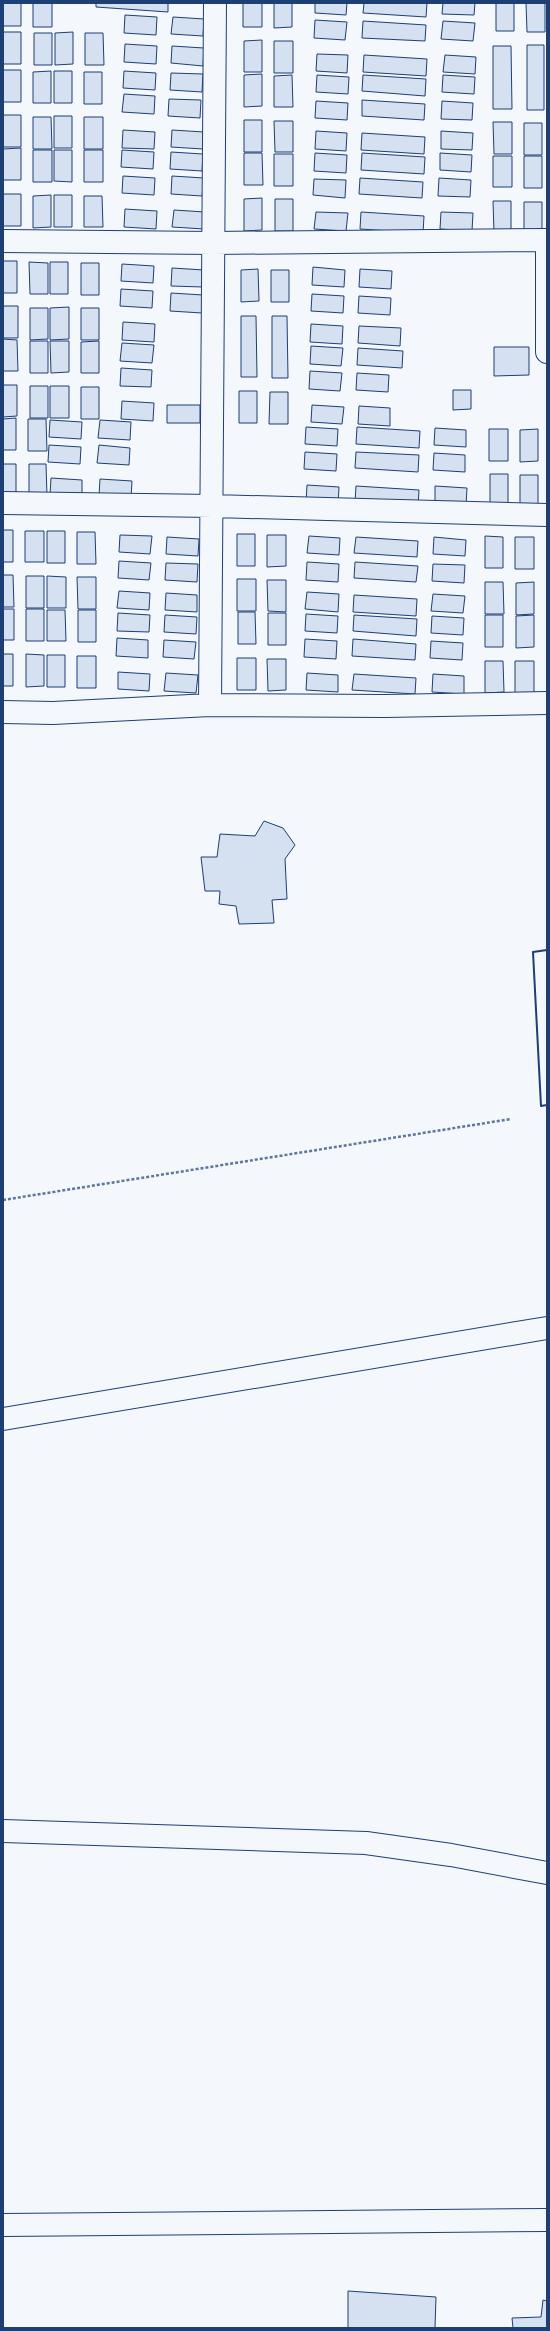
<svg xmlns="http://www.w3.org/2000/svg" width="550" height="2331" viewBox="0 0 550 2331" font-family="'Exo 2',sans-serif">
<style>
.building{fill:#d5e0f0;stroke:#1d3f73}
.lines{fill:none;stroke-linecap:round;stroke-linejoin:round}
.minor-casing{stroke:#1d3f73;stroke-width:24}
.path{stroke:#5e769c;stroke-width:2.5;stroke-dasharray:3 2;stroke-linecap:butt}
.minor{stroke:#f4f7fb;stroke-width:22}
.wall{stroke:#1d3f73;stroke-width:2}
</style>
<rect width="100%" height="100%" fill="#f4f7fb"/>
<!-- building -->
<path class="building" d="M 3,3 L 21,3 L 21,26 L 3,26 Z
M 33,3 L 52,3 L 52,27 L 33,27 Z
M 96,3 L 168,3 L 168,12 L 96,7 Z
M 243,3 L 262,3 L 262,27 L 243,27 Z
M 274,3 L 292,3 L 292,27 L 274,28 Z
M 315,3 L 347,3 L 346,15 L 315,13 Z
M 364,3 L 427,3 L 426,17 L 363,13 Z
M 443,3 L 475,3 L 474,15 L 442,14 Z
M 496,3 L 514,3 L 514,31 L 496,31 Z
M 526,3 L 545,3 L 545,32 L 527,32 Z
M 125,15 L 157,17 L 156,35 L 124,33 Z
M 173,17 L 204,19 L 203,36 L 171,34 Z
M 315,20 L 347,22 L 345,40 L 314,38 Z
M 363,21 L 426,25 L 425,41 L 362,38 Z
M 443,21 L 475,23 L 473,41 L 441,39 Z
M 3,32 L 21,32 L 21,64 L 3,64 Z
M 73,32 L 73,64 L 55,65 L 55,33 Z
M 34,33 L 52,33 L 52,65 L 34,65 Z
M 85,33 L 103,33 L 104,65 L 85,65 Z
M 262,40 L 262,72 L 244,72 L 244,41 Z
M 274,41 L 293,41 L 293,73 L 274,73 Z
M 125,44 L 157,46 L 156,64 L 124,62 Z
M 527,45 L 544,45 L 544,110 L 527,110 Z
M 172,46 L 204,48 L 203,66 L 171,63 Z
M 493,46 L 511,46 L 512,109 L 493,109 Z
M 317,54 L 348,55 L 347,73 L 316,71 Z
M 364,55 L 427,59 L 426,76 L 363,72 Z
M 445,55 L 476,57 L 475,74 L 443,72 Z
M 3,70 L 21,70 L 21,102 L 3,102 Z
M 51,71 L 51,103 L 33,103 L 33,72 Z
M 54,71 L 72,71 L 72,103 L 54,103 Z
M 124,71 L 156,73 L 155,90 L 123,88 Z
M 84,72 L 102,72 L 102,104 L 84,104 Z
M 171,73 L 203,74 L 202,92 L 170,90 Z
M 262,74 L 262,106 L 244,107 L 244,75 Z
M 292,75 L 293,107 L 274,107 L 274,76 Z
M 317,75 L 349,77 L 348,94 L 316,92 Z
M 363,75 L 426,79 L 425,96 L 362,91 Z
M 443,75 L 475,77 L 474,94 L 442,92 Z
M 124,94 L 155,96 L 154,114 L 122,112 Z
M 169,99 L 201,100 L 200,118 L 168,116 Z
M 362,100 L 425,104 L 424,120 L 362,116 Z
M 316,101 L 348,103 L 347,120 L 315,118 Z
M 442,101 L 473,103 L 472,120 L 441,119 Z
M 3,115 L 21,115 L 21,147 L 3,147 Z
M 54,116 L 72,116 L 72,148 L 54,148 Z
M 33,117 L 51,117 L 52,149 L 33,149 Z
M 84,117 L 103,117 L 103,149 L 84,149 Z
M 244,120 L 262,120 L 262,152 L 244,152 Z
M 274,121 L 293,121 L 293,152 L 275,152 Z
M 493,122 L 512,122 L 512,154 L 494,154 Z
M 524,123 L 542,123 L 542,155 L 524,155 Z
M 123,130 L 155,132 L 154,149 L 122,148 Z
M 172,130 L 204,132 L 203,149 L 171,147 Z
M 316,131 L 347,133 L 346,151 L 315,149 Z
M 441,131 L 473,133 L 472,150 L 441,149 Z
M 362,133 L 425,137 L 424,154 L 361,150 Z
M 21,148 L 21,180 L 3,180 L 3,149 Z
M 33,150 L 52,150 L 52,182 L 33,182 Z
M 54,150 L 72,150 L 72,182 L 54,181 Z
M 84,150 L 103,150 L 103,182 L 84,182 Z
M 122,150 L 154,152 L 153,169 L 121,167 Z
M 171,152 L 203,154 L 202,171 L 170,169 Z
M 244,153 L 262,153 L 263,185 L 244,185 Z
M 315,153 L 347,155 L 346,173 L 314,171 Z
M 362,153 L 425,157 L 424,174 L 361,170 Z
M 440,153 L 472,155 L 471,172 L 440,170 Z
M 274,154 L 293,154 L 293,186 L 274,186 Z
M 493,156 L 512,156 L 512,187 L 493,187 Z
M 524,156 L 542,156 L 542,188 L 524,188 Z
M 123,176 L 155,178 L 154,195 L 122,193 Z
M 172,176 L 204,178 L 202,196 L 171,194 Z
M 360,178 L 423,182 L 422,198 L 359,194 Z
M 439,178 L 471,180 L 470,197 L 438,196 Z
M 314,179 L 346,180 L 345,198 L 313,195 Z
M 3,194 L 21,194 L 21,226 L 3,226 Z
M 51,195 L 51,227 L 33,228 L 33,196 Z
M 54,195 L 72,195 L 72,227 L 54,227 Z
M 84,196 L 102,196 L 103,227 L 84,227 Z
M 262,198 L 262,230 L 244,231 L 244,199 Z
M 275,199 L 293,199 L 293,231 L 275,231 Z
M 493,201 L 511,201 L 511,233 L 494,233 Z
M 524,202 L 542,202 L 542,233 L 524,233 Z
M 125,209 L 157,211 L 156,229 L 124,227 Z
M 174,210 L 205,212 L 204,229 L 172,227 Z
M 316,212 L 348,213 L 346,231 L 314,229 Z
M 361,212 L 424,216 L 423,233 L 360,229 Z
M 441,212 L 473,213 L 472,231 L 440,229 Z
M 3,261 L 17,261 L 17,293 L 3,293 Z
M 29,262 L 48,263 L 48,294 L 30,294 Z
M 50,262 L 68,262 L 68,294 L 50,294 Z
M 81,263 L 99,263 L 99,295 L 81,295 Z
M 122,264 L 154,266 L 153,283 L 121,281 Z
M 313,267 L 345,270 L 344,287 L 312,285 Z
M 172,268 L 204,270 L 203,287 L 171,286 Z
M 258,269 L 259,301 L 241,302 L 241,270 Z
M 360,269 L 392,271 L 391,289 L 359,287 Z
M 271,270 L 289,270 L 289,302 L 271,302 Z
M 121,289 L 153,291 L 152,308 L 120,306 Z
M 171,293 L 203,295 L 202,313 L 170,311 Z
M 312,294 L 344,296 L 343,313 L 311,311 Z
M 359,296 L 391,298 L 390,315 L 358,313 Z
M 3,306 L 18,306 L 18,338 L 3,338 Z
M 69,307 L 69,339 L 50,340 L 50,308 Z
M 30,308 L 48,308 L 48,339 L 30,340 Z
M 81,308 L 99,308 L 99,340 L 81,340 Z
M 241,316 L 256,316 L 257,377 L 241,377 Z
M 272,316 L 287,316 L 288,378 L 272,378 Z
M 123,322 L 155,324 L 154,342 L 122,340 Z
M 311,324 L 343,326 L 342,344 L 310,342 Z
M 359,326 L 401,328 L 400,346 L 358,343 Z
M 3,339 L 17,340 L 18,371 L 3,371 Z
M 30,341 L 48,341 L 48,373 L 30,373 Z
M 50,341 L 69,341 L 69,372 L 51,373 Z
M 99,341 L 99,373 L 81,373 L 81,342 Z
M 122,343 L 154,345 L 152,363 L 120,361 Z
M 311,346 L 343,348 L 341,366 L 310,364 Z
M 494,347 L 529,347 L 529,375 L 494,376 Z
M 358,348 L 403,351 L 402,368 L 357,365 Z
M 121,368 L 152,370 L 151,387 L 120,386 Z
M 310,371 L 342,373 L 340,391 L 309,389 Z
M 357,373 L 389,375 L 388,392 L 356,390 Z
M 3,385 L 17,385 L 17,416 L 3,417 Z
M 30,386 L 48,386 L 48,418 L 30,418 Z
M 50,386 L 69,386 L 69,418 L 50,418 Z
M 81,387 L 99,387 L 99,419 L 81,419 Z
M 453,390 L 471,390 L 471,409 L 453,410 Z
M 239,391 L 257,391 L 257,423 L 239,423 Z
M 270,392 L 288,392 L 288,424 L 269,424 Z
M 122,401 L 154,403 L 153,421 L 121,419 Z
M 167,405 L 200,405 L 200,423 L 167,423 Z
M 312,405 L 344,407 L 342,424 L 311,422 Z
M 359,406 L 390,408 L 390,426 L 358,424 Z
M 16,418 L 16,450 L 3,450 L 3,419 Z
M 28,419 L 46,419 L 47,451 L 28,451 Z
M 50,420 L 82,422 L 81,439 L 49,437 Z
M 100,420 L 131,422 L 130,440 L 98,438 Z
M 306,427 L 338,429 L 337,446 L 305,444 Z
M 357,427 L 420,431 L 419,448 L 356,444 Z
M 435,428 L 466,430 L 466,447 L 434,445 Z
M 489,429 L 508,429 L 508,461 L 489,461 Z
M 538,429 L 538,461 L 520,462 L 520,430 Z
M 49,445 L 81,447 L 80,464 L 48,462 Z
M 99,445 L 130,448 L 129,465 L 97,463 Z
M 305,452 L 337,454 L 336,471 L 304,469 Z
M 356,452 L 419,455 L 418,472 L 355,468 Z
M 434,453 L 465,455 L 465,472 L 433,470 Z
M 3,464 L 16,464 L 16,495 L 3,496 Z
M 29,464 L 46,464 L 47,496 L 29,496 Z
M 490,474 L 508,474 L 508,506 L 490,506 Z
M 520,475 L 538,475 L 538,507 L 520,506 Z
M 51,478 L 82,480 L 82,498 L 50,496 Z
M 100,479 L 132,481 L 131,498 L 99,496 Z
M 307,485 L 339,487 L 338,505 L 306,503 Z
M 356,486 L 419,490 L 418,506 L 355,503 Z
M 435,486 L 467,488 L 466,506 L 435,504 Z
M 3,530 L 13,530 L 13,562 L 3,562 Z
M 25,531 L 44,531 L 44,562 L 25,562 Z
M 47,531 L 65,531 L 65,563 L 47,563 Z
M 77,532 L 95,532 L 96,564 L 77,564 Z
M 237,534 L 255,534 L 255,566 L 237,566 Z
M 120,535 L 152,536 L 150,554 L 119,552 Z
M 267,535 L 286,535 L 286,566 L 267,567 Z
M 309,536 L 340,538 L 339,555 L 307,553 Z
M 485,536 L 503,537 L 503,568 L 485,568 Z
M 167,537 L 199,539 L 198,556 L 166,554 Z
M 356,537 L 418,541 L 417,557 L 354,553 Z
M 434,537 L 466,540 L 465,556 L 433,554 Z
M 515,537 L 534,537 L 534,569 L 515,569 Z
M 119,561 L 151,563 L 149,580 L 118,578 Z
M 307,562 L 339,564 L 338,582 L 306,580 Z
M 355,562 L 418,566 L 416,582 L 354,578 Z
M 166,563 L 198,564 L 197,582 L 165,580 Z
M 433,564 L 465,565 L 464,583 L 432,581 Z
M 3,575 L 13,575 L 14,607 L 3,607 Z
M 26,576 L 44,576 L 44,608 L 26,608 Z
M 47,576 L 66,577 L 66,608 L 47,608 Z
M 77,577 L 96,577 L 96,609 L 78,609 Z
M 237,579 L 256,579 L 256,611 L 237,611 Z
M 267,580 L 286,580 L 286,612 L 268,611 Z
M 485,582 L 503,582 L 504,614 L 485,614 Z
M 534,582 L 534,614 L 516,615 L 516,583 Z
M 119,591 L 150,593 L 149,610 L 117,608 Z
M 307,592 L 339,594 L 338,612 L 305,609 Z
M 166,593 L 197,595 L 197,612 L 165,610 Z
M 433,594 L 465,596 L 463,613 L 431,611 Z
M 354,595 L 417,599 L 416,616 L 353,612 Z
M 3,609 L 14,609 L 14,640 L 3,640 Z
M 26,609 L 44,609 L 44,641 L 26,641 Z
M 47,610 L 65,610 L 66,641 L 47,641 Z
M 78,610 L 96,610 L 96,642 L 78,642 Z
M 238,612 L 255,612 L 256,644 L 238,644 Z
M 118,613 L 150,615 L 149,632 L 117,631 Z
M 268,613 L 286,613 L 286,645 L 268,645 Z
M 306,614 L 338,616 L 337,633 L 305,631 Z
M 165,615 L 197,617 L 196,634 L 164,632 Z
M 354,615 L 417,619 L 416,636 L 353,631 Z
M 485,615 L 503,615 L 503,647 L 485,647 Z
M 534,615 L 534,647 L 516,648 L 516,616 Z
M 432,616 L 464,618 L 463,635 L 431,633 Z
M 117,638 L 148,640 L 148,658 L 116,656 Z
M 305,639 L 337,641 L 336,659 L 304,657 Z
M 353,639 L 416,644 L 415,660 L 352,656 Z
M 164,640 L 196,642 L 194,659 L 163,657 Z
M 431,641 L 463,643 L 462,660 L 430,658 Z
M 3,654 L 13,654 L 13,686 L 3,686 Z
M 26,654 L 44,655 L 44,686 L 26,687 Z
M 47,655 L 65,655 L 65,687 L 47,687 Z
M 77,656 L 96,656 L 96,688 L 77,688 Z
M 237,658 L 256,658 L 256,690 L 237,690 Z
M 267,659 L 286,659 L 286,690 L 268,691 Z
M 485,661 L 503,661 L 504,692 L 485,693 Z
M 515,661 L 534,661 L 534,693 L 515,693 Z
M 118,672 L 150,674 L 149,691 L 118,689 Z
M 166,673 L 198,675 L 196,693 L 164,691 Z
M 307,673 L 338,675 L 338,692 L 306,690 Z
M 354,674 L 416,678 L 415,694 L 352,690 Z
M 433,674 L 464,676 L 464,694 L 432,692 Z
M 264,821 L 283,828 L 295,845 L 285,859 L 287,899 L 272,900 L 274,923 L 239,924 L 236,906 L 219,904 L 220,891 L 205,891 L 201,857 L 217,857 L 220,834 L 255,836 Z
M 348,2291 L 436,2297 L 435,2328 L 348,2328 Z
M 543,2300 L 547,2301 L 547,2328 L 513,2328 L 512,2318 L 541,2317 Z"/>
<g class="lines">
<!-- minor casing -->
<g class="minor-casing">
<path id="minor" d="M 547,240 L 547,352
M 3,241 L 214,243 L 547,240
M 3,503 L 213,506 L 547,515
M 210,705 L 385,706 L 547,703
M 3,712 L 53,713 L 210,705 L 215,3
M 3,1419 L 547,1328
M 3,1831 L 366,1843 L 451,1855 L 547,1873
M 3,2225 L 547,2220"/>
</g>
<!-- path -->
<path class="path" d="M 3,1200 L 511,1119"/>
<!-- minor -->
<use href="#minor" class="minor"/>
<!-- wall -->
<path class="wall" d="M 547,950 L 533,952 L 541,1106 L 547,1105"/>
</g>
<!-- border -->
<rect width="550" height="2331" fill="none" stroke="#1d3f73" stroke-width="8"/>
</svg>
